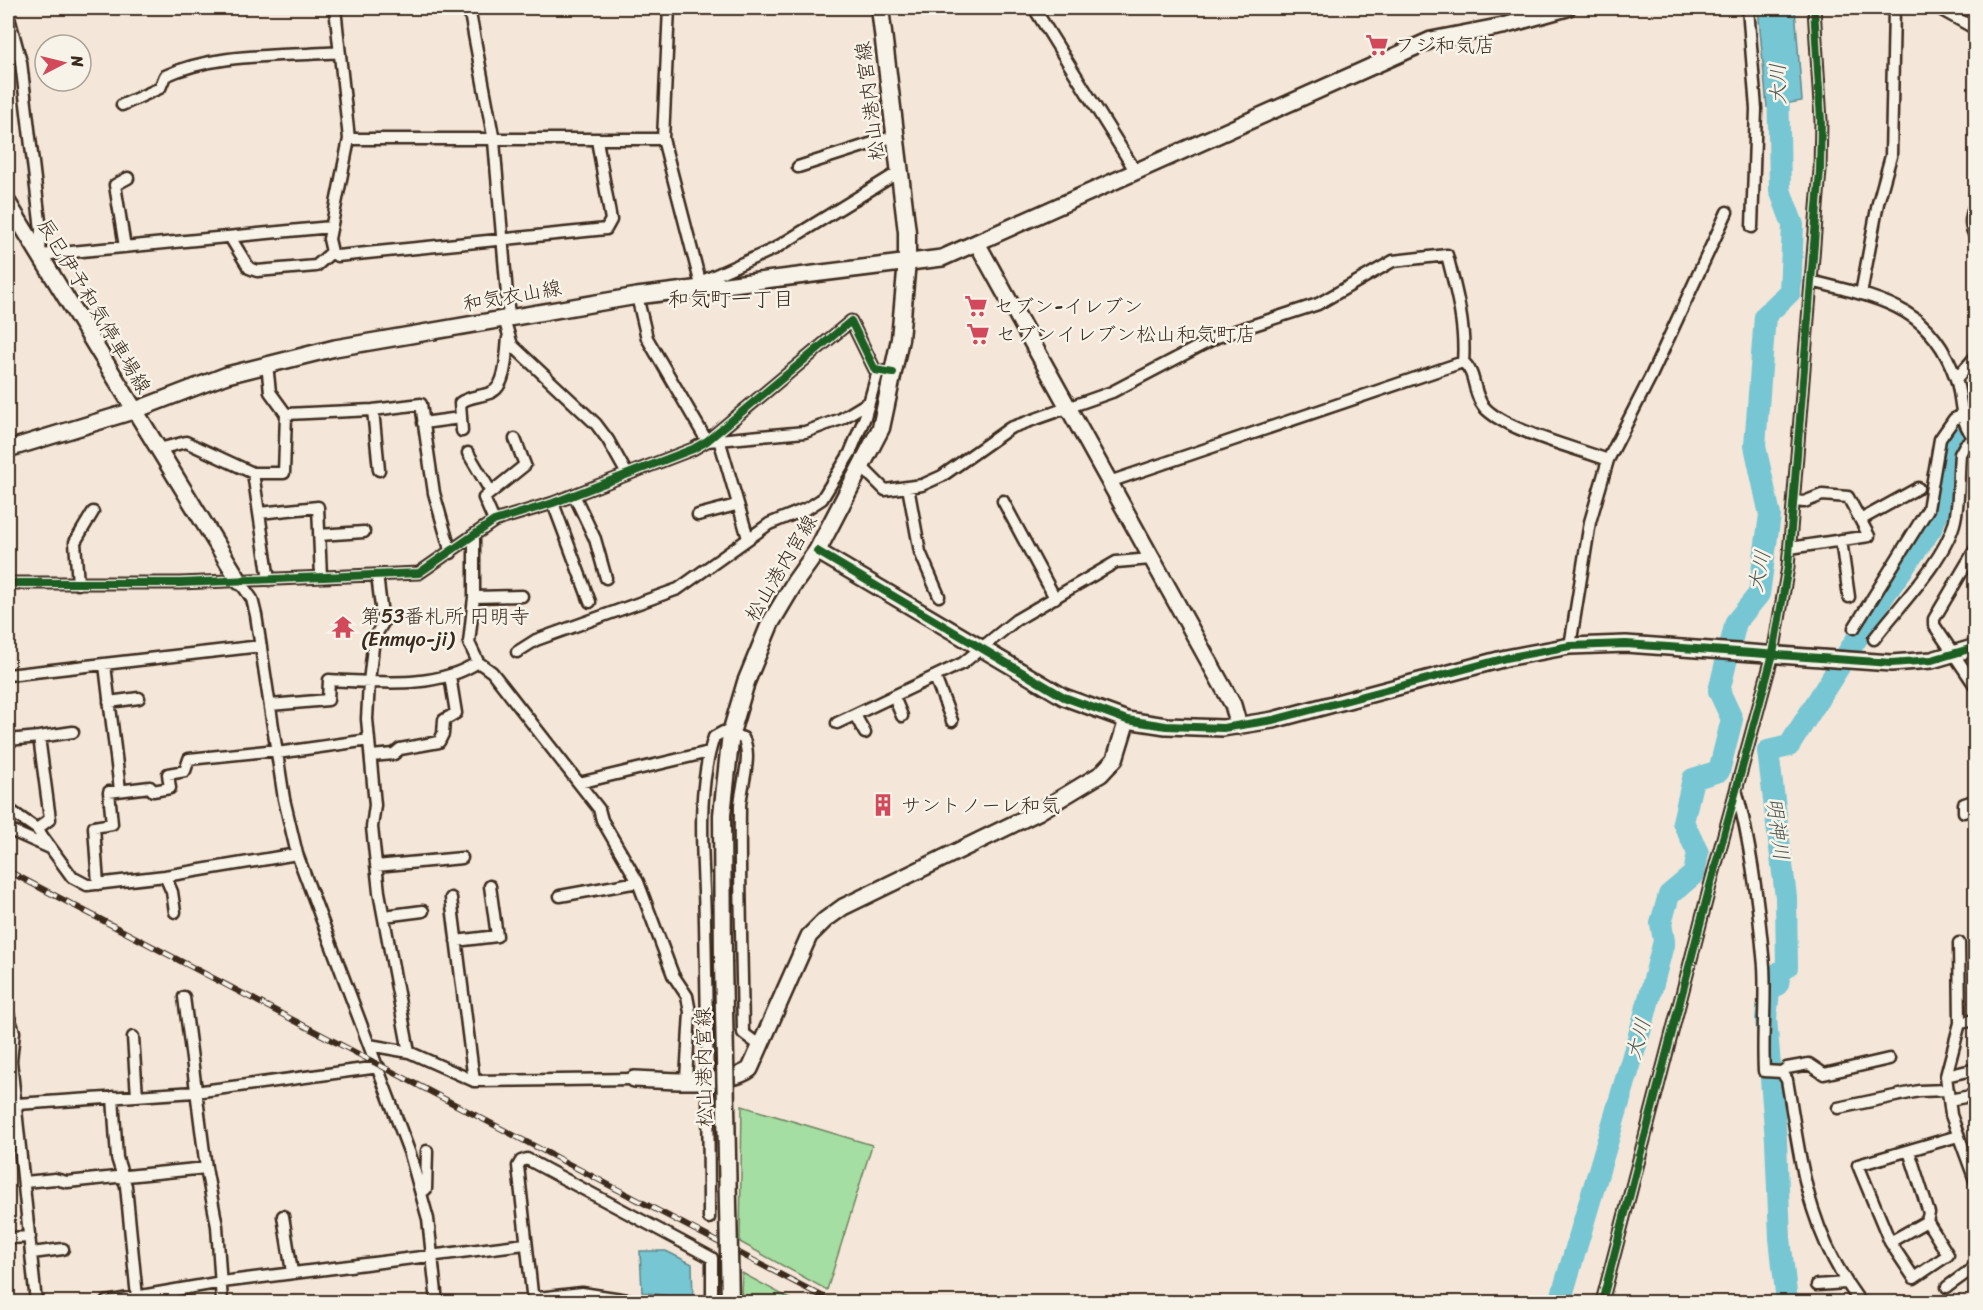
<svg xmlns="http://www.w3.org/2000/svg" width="1983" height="1310" viewBox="0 0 1983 1310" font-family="Sriracha,'Klee One',sans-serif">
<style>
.green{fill:#a5dea2;stroke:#708460;stroke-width:1.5}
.water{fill:#77c6d3;stroke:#5f888b;stroke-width:1.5}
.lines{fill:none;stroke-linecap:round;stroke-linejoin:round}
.stream{stroke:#5f888b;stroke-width:4}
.river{stroke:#77c6d3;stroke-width:22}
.street-casing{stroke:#3b2a1e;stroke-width:15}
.secondary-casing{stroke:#3b2a1e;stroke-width:20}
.primary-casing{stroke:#3b2a1e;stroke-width:21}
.street{stroke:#f7f3e8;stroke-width:10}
.secondary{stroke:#f7f3e8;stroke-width:15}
.primary{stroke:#f7f3e8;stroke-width:16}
.rail-casing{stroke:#3b2a1e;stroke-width:6}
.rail{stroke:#f7f3e8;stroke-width:4;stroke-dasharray:11;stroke-linecap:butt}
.primary-bridge-casing{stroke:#3b2a1e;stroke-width:21;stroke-linecap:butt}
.primary-bridge{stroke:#f7f3e8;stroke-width:16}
.cycleway-casing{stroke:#f7f3e8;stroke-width:11}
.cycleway{stroke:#1b5e20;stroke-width:8}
.labels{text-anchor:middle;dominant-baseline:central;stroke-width:5;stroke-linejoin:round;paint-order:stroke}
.poi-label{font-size:20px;fill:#3b2a1e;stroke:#f7f3e8;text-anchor:start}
.street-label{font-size:20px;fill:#3b2a1e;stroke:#f7f3e8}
.water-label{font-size:21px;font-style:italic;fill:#4d5954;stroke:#f7f3e8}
.neighbourhood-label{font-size:21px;fill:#3b2a1e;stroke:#f7f3e8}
</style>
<rect width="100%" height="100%" fill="#f4e6d9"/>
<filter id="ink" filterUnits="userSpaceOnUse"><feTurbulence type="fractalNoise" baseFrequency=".0167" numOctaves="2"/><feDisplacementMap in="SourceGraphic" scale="12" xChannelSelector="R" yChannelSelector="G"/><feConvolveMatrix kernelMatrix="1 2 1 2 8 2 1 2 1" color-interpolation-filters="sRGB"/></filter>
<g filter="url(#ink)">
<!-- green -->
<path class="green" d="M 1975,820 L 1975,855 L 1971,857 L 1970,823 Z
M 742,1106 L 872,1145 L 827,1290 L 740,1242 Z
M 742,1273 L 796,1302 L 741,1302 Z"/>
<!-- water -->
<path class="water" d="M 1758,8 L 1795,8 L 1802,101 L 1767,107 Z
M 640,1251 L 666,1251 L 692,1264 L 693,1300 L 642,1292 Z"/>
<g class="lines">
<!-- stream -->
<path class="stream" d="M 8,9 L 12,8"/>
<!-- river -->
<path class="river" d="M 1560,1302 L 1644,1018 L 1664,941 L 1661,923 L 1669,895 L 1694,874 L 1698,853 L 1683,822 L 1693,779 L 1719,771 L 1732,719 L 1719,691 L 1736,622 L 1759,594 L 1770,515 L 1755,446 L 1765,316 L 1790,292 L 1793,225 L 1780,190 L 1778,75
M 1787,1302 L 1780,1238 L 1776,1140 L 1766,1018 L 1769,992 L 1778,984 L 1780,972 L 1787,967 L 1786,897 L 1768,751 L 1789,746 L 1885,594 L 1931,529 L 1942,503 L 1953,442 L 1960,432 L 1976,422"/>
<!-- street casing -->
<g class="street-casing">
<path id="street" d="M 335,8 L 349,139 L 329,239 L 332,252 L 337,256 L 606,229 L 611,220 L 597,140
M 469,8 L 494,141 L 509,318
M 669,8 L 663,139 L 702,289
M 1034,8 L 1136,172
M 1748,8 L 1756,109 L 1752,227
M 1938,8 L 1976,29
M 8,14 L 21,62 L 41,230 L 40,255 L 331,227
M 122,105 L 160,88 L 165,76 C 217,52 282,57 339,52
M 349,139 L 663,139
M 798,167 L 895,136
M 1976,202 C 1971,215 1968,226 1976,237
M 230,237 L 249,268 L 257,271 L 316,266 L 332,252
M 125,247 L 115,185 L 128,178
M 1811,281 C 1878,298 1931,305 1956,379 C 1963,400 1958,422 1976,440
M 700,282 L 774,249 L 899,172
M 1861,294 L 1878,203 L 1891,156 L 1894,8
M 637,296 L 647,338 L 707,441 L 805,432 L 841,419 L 869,402
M 504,319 L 512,345 L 596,424 L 608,440 L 627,474
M 267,364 L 270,392 L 286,414 L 373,410 L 421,404 L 434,493 L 451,553
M 1956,379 L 1976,356
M 373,410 L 379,470
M 423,423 L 460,418
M 462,431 L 460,403 C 469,396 481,397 492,392 C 507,385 506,352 508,338
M 719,439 L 748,538
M 159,449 L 186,442 L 253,473 L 284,473 L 286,414
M 468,453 L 491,492
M 862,467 L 885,490 L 922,485 L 942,476 L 1010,428 L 1112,392 L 1217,337 L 1318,304 L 1393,261 L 1447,255 C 1456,290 1466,326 1463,362
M 253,473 L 269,580
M 1109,482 L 1463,362 C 1477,373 1472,393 1484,407 C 1504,430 1576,448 1608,460
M 908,487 L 920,552 L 939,596
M 574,495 L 595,539 L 606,578
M 1003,501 L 1055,598
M 553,503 L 590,602
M 259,513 L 318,507 L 321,577
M 698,515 L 736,505
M 1862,519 L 1918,488
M 494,521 L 484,498 L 525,465 L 515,439
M 319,535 L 364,532
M 474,536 L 474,597 L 469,643 L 478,662 L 492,672 L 599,809 L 602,820 L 638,882 L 673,975 L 687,996 L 690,1012 L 686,1079
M 1841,540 L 1849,597
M 1790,548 L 1869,536 L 1848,497 L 1822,495 L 1804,502 L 1794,501
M 1976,548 L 1934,619 L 1934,625 L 1976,687
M 377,575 L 383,623 L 374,638 L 369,682 L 367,719 L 375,805 L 372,827 L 379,892 L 409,1052
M 240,582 L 252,599 L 256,615 L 284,799 L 297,854 L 410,1154 L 428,1219 L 437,1302
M 8,583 L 180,583 L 419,573 L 494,521 L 553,503 L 693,449 L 707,441 L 851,321 L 875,370 L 893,373
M 78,584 L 75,542 L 93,512
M 474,597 L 522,596
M 1854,628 L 1928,509 L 1940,439 L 1954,419 L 1976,409
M 1874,639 C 1898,607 1943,562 1954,524 C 1960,503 1958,477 1960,454 L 1965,445 L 1976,437
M 1570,646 L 1590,522 L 1608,460 L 1651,376 L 1727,212
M 517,652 L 536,640 L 678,589 L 769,524 L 808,508 L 822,499 L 850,453 L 865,417 L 878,371
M 105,665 L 120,790
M 8,675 L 261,646
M 935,677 L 952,721
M 894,697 L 902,716
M 109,702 L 139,698
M 270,705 L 328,700 L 329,680 C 377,682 436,690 478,662
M 855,715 L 865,733
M 837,723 L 963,663 L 1016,620 L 1116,562 L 1151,559
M 39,737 L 73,732
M 8,740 L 39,737 L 50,819 L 37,829
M 277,753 L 369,740
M 371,756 L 394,754 L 400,749 L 439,742 L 443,734 L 444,720 L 456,713 L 450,676
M 579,783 L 709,752
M 1737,793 C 1752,848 1759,909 1764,966 C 1766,1001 1762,1036 1764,1071 L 1782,1072 L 1787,1080 C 1802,1166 1806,1228 1860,1302
M 8,809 L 37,829 L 72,877 L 87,885 L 165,876 L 297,854
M 1964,812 L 1964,804 L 1976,800
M 14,832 L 50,848
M 376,866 L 462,858
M 165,876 L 172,892 L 175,912
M 98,884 L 94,827 L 112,824 L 109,792 L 150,787 L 153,791 L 170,788 L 168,774 L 185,771 L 189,759 L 277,750
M 560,896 L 638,882
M 451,898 L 474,1081
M 384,916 L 423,911
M 456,941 L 497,936 L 490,886
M 1959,943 L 1960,1023 L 1946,1076 L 1951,1115 L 1976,1183
M 184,997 L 206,1168
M 8,1014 L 14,1032 L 11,1061 L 36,1302
M 1960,1023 L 1976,1020
M 133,1037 L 137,1096
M 369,1045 L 409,1052 L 474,1081 L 634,1079
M 1782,1072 L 1787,1068 L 1809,1064 L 1824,1074 L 1889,1059
M 1946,1076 L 1976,1069
M 113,1097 L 117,1158 L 126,1186 L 137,1297
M 1949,1100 L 1976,1095
M 17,1104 L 195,1092 L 379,1067
M 1838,1108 L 1919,1091 L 1948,1090
M 1909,1151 L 1929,1213 L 1927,1221 L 1890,1242 L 1858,1165 L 1958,1136
M 25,1182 L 55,1179 L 67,1182 L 206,1168 L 217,1226 L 222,1302
M 422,1192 L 426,1189 L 427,1151
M 283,1216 L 292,1272
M 709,1218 C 709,1119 707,1021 705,922 C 704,862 695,794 714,737 L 723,732 L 743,738 C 753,756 741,786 740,806 C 739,882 742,958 743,1033 L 759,1045
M 8,1238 L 30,1237
M 1890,1242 L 1914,1278 L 1948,1255 L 1927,1221
M 32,1253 L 63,1249
M 1817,1285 L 1846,1283
M 1947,1287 L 1976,1266
M 106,1302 L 222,1282 L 525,1244
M 641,1302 L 582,1293 L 538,1298 L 532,1293 L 518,1166 L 521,1161 L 527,1159 L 712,1258 L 712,1302
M 1602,1302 L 1710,886 L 1773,654 L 1788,567 L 1820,170 L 1821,121 L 1814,8"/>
</g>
<!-- secondary casing -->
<g class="secondary-casing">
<path id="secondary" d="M 8,203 L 240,582
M 977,243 L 1233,705 L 1239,726
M 8,449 L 133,411 L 227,375 L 335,348 L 637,296 L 942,258 L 1431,40 L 1503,26 L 1567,8
M 817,551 L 1064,697 L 1127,720 L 1166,726 L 1223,728 L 1273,720 L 1506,658 L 1570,646 L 1626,644 L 1891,663 L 1932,660 L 1976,647
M 634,1079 C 663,1080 727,1087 750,1069 L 809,936 L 825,920 L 843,907 L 1038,812 L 1101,774 L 1115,759 L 1127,720"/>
</g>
<!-- primary casing -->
<g class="primary-casing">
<path id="primary" d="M 723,962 L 722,815 L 731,733 L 746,682 L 770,624 L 795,582 L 817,551 L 881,428 L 900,339 L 907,261 L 907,232 L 880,8"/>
</g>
<!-- street -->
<use href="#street" class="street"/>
<!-- secondary -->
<use href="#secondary" class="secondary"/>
<!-- primary -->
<use href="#primary" class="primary"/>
<!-- rail casing -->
<g class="rail-casing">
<path id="rail" d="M 8,871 L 833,1302"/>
</g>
<!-- rail -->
<use href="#rail" class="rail"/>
<!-- primary-bridge casing -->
<g class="primary-bridge-casing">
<path id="primary-bridge" d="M 723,962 L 730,1302"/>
</g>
<!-- primary-bridge -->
<use href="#primary-bridge" class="primary-bridge"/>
<!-- cycleway casing -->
<g class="cycleway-casing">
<path id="cycleway" d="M 817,551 L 1064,697 L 1127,720 L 1166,726 L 1223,728 L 1273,720 L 1506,658 L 1570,646 L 1626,644 L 1891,663 L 1932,660 L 1976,647
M 8,583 L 180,583 L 419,573 L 494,521 L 553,503 L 693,449 L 707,441 L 851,321 L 875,370 L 893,373
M 1602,1302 L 1710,886 L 1773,654 L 1788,567 L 1820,170 L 1821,121 L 1814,8"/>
</g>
<!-- cycleway -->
<use href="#cycleway" class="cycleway"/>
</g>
</g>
<!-- icons -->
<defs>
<g id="supermarket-bare" transform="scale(1.8)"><path d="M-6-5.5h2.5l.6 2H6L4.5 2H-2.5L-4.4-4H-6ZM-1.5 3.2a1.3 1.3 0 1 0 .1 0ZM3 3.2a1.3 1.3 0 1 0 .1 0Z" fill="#d1495b" stroke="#f7f3e8" stroke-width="2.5" paint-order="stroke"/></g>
<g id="temple-bare" transform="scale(1.8)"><path d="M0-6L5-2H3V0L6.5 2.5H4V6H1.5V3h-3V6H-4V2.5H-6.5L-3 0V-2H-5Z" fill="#d1495b" stroke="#f7f3e8" stroke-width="2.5" paint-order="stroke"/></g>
<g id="building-bare" transform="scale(1.8)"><path d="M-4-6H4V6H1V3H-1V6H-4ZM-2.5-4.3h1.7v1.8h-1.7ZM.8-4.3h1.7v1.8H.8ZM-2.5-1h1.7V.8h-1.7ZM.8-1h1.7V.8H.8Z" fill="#d1495b" stroke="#f7f3e8" stroke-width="2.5" paint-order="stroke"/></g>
</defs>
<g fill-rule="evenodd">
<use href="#supermarket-bare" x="1377" y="45"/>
<use href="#supermarket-bare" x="976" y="306"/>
<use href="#supermarket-bare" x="978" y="334"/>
<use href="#temple-bare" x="343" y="627"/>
<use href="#building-bare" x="883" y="805"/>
</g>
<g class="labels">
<!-- poi labels -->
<g class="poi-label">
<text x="1395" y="45">フジ和気店</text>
<text x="994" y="306">セブン-イレブン</text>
<text x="996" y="334">セブンイレブン松山和気町店</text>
<text x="361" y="616">第53番札所 円明寺<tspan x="361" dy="23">(Enmyo-ji)</tspan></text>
<text x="901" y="805">サントノーレ和気</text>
</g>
<!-- street labels -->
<g class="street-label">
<text transform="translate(870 101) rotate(-97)">松山港内宮線</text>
<text transform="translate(512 296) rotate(-10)">和気衣山線</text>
<text transform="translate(94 306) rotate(59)">辰巳伊予和気停車場線</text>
<text transform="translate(781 568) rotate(-59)">松山港内宮線</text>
<text transform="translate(704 1067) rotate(-91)">松山港内宮線</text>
</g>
<!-- water labels -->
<g class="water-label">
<text transform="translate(1778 84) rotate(-91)">大川</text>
<text transform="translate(1759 571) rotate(-78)">大川</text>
<text transform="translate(1778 829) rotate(83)">明神川</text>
<text transform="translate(1638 1039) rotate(-74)">大川</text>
</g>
<!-- neighbourhood labels -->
<g class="neighbourhood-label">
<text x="731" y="299">和気町一丁目</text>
</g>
</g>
<!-- margin -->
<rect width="1983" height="1310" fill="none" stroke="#f7f3e8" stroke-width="30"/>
<rect x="15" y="15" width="1953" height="1280" fill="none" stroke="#3b2a1e" stroke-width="2" filter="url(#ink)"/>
<!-- north arrow -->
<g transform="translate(63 63) rotate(83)"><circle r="28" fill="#f7f3e8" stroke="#aca397" stroke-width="1.5"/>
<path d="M0-4.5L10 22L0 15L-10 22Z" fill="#d1495b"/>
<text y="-9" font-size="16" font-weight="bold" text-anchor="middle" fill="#3b2a1e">N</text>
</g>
</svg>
